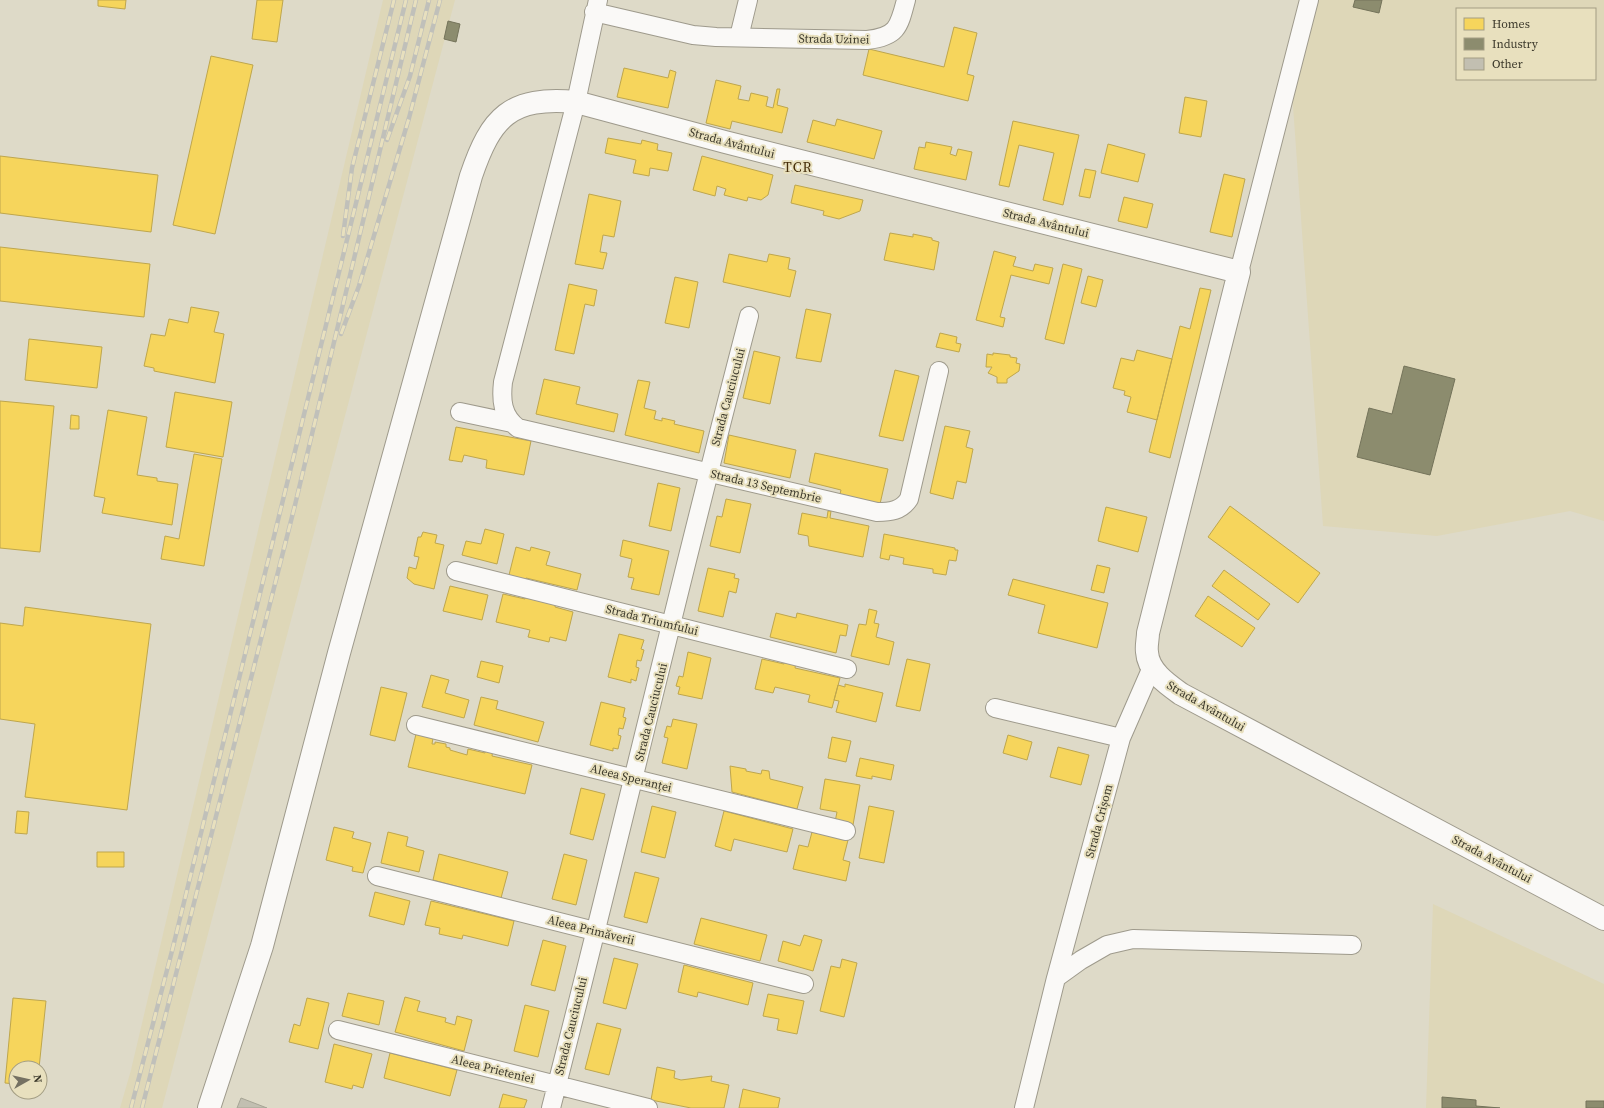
<svg xmlns="http://www.w3.org/2000/svg" width="1604" height="1108" viewBox="0 0 1604 1108" font-family="'Source Serif 4',serif">
<style>
.built{fill:#ded7b8;fill-rule:evenodd}
.homes{fill:#f6d55c;stroke:#bea64d}
.industry{fill:#8c8c6e;stroke:#74735a}
.building{fill:#c2bfb1;stroke:#a6a495}
.lines{fill:none;stroke-linecap:round;stroke-linejoin:round}
.minor-casing{stroke:#9e9a8c;stroke-width:20}
.secondary-casing{stroke:#9e9a8c;stroke-width:24}
.minor{stroke:#faf9f7;stroke-width:18}
.secondary{stroke:#faf9f7;stroke-width:22}
.rail-casing{stroke:#c0c0ba;stroke-width:4.5}
.rail{stroke:#e8e0be;stroke-width:3;stroke-dasharray:9;stroke-linecap:butt}
.labels{text-anchor:middle;dominant-baseline:central;stroke-width:4;stroke-linejoin:round;paint-order:stroke}
.street-label{font-size:12px;fill:#3c392b;stroke:#e8e0be}
.quarter-label{font-size:14px;letter-spacing:1px;fill:#452d0a;stroke:#e8e0be}
</style>
<rect width="100%" height="100%" fill="#dedac8"/>
<!-- built -->
<path class="built" d="M 383,0 L 455,0 L 162,1108 L 120,1108 L 131,1070 Z
M 1315,0 L 1604,0 L 1604,521 L 1570,511 L 1437,536 L 1323,526 L 1292,92 ZM 1457,9 L 1595,9 L 1595,79 L 1457,79 Z
M 1433,904 L 1604,984 L 1604,1108 L 1426,1108 Z"/>
<!-- homes -->
<path class="homes" d="M 98,0 L 126,0 L 125,9 L 98,6 Z
M 257,0 L 283,0 L 277,42 L 252,39 Z
M 954,27 L 977,33 L 967,74 L 974,76 L 968,101 L 863,75 L 869,49 L 944,67 Z
M 211,56 L 253,65 L 215,234 L 173,225 Z
M 624,68 L 668,78 L 670,70 L 676,72 L 668,108 L 617,97 Z
M 716,80 L 741,86 L 738,99 L 749,101 L 751,93 L 768,97 L 766,106 L 773,108 L 777,89 L 780,89 L 777,105 L 788,108 L 782,133 L 732,121 L 730,129 L 706,123 Z
M 1185,97 L 1207,101 L 1201,137 L 1179,133 Z
M 837,119 L 882,131 L 874,159 L 807,142 L 813,120 L 835,126 Z
M 1013,121 L 1079,135 L 1063,205 L 1043,200 L 1054,153 L 1019,145 L 1009,187 L 999,185 Z
M 608,138 L 641,144 L 642,140 L 658,144 L 657,150 L 672,153 L 668,171 L 650,168 L 649,176 L 633,173 L 636,160 L 605,153 Z
M 926,142 L 952,147 L 950,154 L 956,156 L 958,149 L 972,152 L 966,180 L 914,169 L 919,147 L 925,148 Z
M 1108,144 L 1145,154 L 1138,182 L 1101,173 Z
M 0,156 L 158,175 L 151,232 L 0,213 Z
M 702,156 L 773,175 L 768,195 L 761,200 L 748,197 L 747,201 L 724,195 L 726,189 L 717,186 L 715,196 L 693,190 Z
M 1085,169 L 1096,171 L 1090,198 L 1079,196 Z
M 1224,174 L 1245,179 L 1232,237 L 1210,232 Z
M 795,185 L 863,200 L 860,211 L 839,219 L 823,215 L 824,211 L 791,203 Z
M 589,194 L 621,201 L 614,237 L 603,235 L 600,252 L 607,253 L 603,269 L 575,264 Z
M 1124,197 L 1153,204 L 1147,228 L 1118,221 Z
M 890,233 L 913,237 L 913,234 L 932,238 L 932,240 L 939,242 L 934,270 L 884,260 Z
M 0,247 L 150,264 L 144,317 L 0,301 Z
M 994,251 L 1016,257 L 1013,266 L 1033,271 L 1035,264 L 1053,268 L 1049,284 L 1011,275 L 1000,317 L 1005,318 L 1003,327 L 976,320 Z
M 729,254 L 767,262 L 769,254 L 790,258 L 788,269 L 796,271 L 790,297 L 723,282 Z
M 1063,264 L 1082,269 L 1064,344 L 1045,339 Z
M 1088,276 L 1103,280 L 1096,307 L 1081,303 Z
M 675,277 L 698,282 L 689,328 L 665,323 Z
M 569,284 L 597,290 L 594,306 L 585,304 L 574,354 L 555,350 Z
M 1200,288 L 1211,290 L 1170,458 L 1149,452 L 1180,326 L 1190,329 Z
M 191,307 L 219,312 L 214,332 L 224,334 L 215,383 L 154,371 L 154,368 L 144,366 L 151,334 L 165,336 L 169,319 L 188,323 Z
M 806,309 L 831,314 L 821,362 L 796,358 Z
M 940,333 L 957,337 L 956,343 L 961,344 L 959,352 L 936,347 Z
M 29,339 L 102,347 L 97,388 L 25,380 Z
M 1137,350 L 1172,359 L 1157,420 L 1127,412 L 1131,397 L 1124,395 L 1125,391 L 1113,388 L 1121,358 L 1134,361 Z
M 754,351 L 780,357 L 770,404 L 743,398 Z
M 993,353 L 1010,355 L 1010,357 L 1017,358 L 1016,363 L 1020,364 L 1019,371 L 1007,379 L 1007,383 L 997,383 L 997,377 L 988,373 L 992,367 L 986,367 L 987,354 L 993,355 Z
M 895,370 L 919,376 L 903,441 L 879,436 Z
M 544,379 L 580,387 L 576,404 L 618,414 L 614,432 L 536,414 Z
M 638,380 L 650,382 L 644,408 L 656,411 L 654,419 L 662,421 L 662,418 L 675,421 L 674,424 L 704,431 L 699,453 L 625,435 Z
M 175,392 L 232,402 L 223,457 L 166,447 Z
M 0,401 L 54,406 L 40,552 L 0,548 Z
M 108,410 L 147,417 L 137,475 L 157,478 L 157,481 L 178,484 L 172,525 L 102,513 L 105,498 L 94,496 Z
M 71,415 L 79,416 L 79,429 L 70,429 Z
M 945,426 L 970,431 L 966,447 L 973,449 L 966,483 L 957,481 L 953,499 L 930,493 Z
M 456,427 L 531,441 L 524,475 L 486,468 L 487,460 L 464,455 L 462,462 L 449,460 Z
M 729,435 L 796,450 L 790,478 L 724,463 Z
M 815,453 L 888,469 L 880,504 L 839,498 L 841,490 L 809,482 Z
M 194,454 L 222,459 L 204,566 L 161,559 L 165,536 L 179,539 Z
M 658,483 L 680,488 L 671,531 L 649,526 Z
M 726,499 L 751,504 L 740,553 L 710,546 L 717,516 L 722,517 Z
M 1230,506 L 1320,573 L 1298,603 L 1208,537 Z
M 1106,507 L 1147,517 L 1138,552 L 1098,541 Z
M 828,511 L 831,511 L 830,518 L 869,526 L 863,557 L 809,546 L 808,536 L 798,534 L 802,513 L 827,518 Z
M 485,529 L 504,534 L 497,564 L 462,555 L 466,541 L 481,544 Z
M 423,532 L 437,535 L 435,543 L 444,545 L 434,589 L 414,584 L 407,578 L 409,567 L 416,569 L 419,557 L 414,556 L 418,537 L 421,537 Z
M 884,534 L 955,548 L 955,550 L 958,550 L 956,561 L 949,560 L 946,575 L 933,573 L 933,569 L 903,564 L 904,558 L 890,555 L 889,560 L 880,558 Z
M 623,540 L 669,551 L 659,595 L 631,589 L 634,578 L 628,577 L 632,559 L 620,556 Z
M 516,547 L 530,551 L 531,547 L 550,552 L 546,565 L 581,574 L 577,590 L 526,578 L 525,584 L 508,579 Z
M 1097,565 L 1110,568 L 1104,593 L 1091,590 Z
M 708,568 L 735,574 L 734,578 L 739,579 L 736,593 L 729,591 L 723,617 L 698,611 Z
M 1224,570 L 1270,604 L 1258,620 L 1212,586 Z
M 1013,579 L 1108,603 L 1097,648 L 1038,633 L 1045,605 L 1008,595 Z
M 450,586 L 488,595 L 482,620 L 443,611 Z
M 503,594 L 525,599 L 526,594 L 556,601 L 555,607 L 573,612 L 566,641 L 550,637 L 549,642 L 528,637 L 530,630 L 496,622 Z
M 1208,596 L 1255,628 L 1242,647 L 1195,616 Z
M 25,607 L 151,624 L 127,810 L 25,797 L 35,724 L 0,719 L 0,623 L 23,626 Z
M 869,609 L 877,611 L 874,623 L 879,624 L 876,637 L 894,642 L 889,665 L 851,656 L 859,624 L 866,625 Z
M 776,613 L 796,618 L 797,613 L 848,625 L 846,636 L 840,635 L 836,653 L 770,637 Z
M 619,634 L 644,640 L 641,649 L 644,650 L 641,661 L 637,660 L 636,667 L 639,668 L 636,681 L 631,679 L 631,683 L 608,677 Z
M 688,652 L 711,658 L 702,699 L 678,694 L 680,687 L 676,686 L 679,676 L 683,677 Z
M 785,658 L 796,661 L 795,668 L 840,678 L 832,708 L 808,702 L 810,695 L 775,687 L 773,693 L 755,689 L 762,659 L 784,664 Z
M 907,659 L 930,664 L 920,711 L 896,706 Z
M 481,661 L 503,666 L 499,683 L 477,677 Z
M 431,675 L 449,680 L 445,693 L 469,700 L 464,718 L 422,707 Z
M 845,684 L 883,693 L 876,722 L 836,712 L 839,701 L 834,700 L 838,685 L 845,687 Z
M 381,687 L 407,693 L 395,741 L 370,735 Z
M 481,697 L 498,701 L 496,709 L 544,722 L 538,742 L 474,725 Z
M 601,702 L 625,708 L 623,717 L 626,718 L 623,729 L 619,728 L 618,735 L 621,736 L 618,749 L 613,748 L 613,751 L 590,745 Z
M 673,719 L 697,724 L 687,769 L 662,763 L 668,738 L 664,737 L 667,726 L 671,727 Z
M 416,734 L 433,738 L 432,744 L 435,744 L 435,742 L 446,744 L 446,747 L 450,748 L 450,750 L 467,755 L 468,749 L 485,753 L 486,747 L 493,749 L 492,756 L 532,765 L 525,794 L 408,767 Z
M 1008,735 L 1032,742 L 1027,760 L 1003,753 Z
M 832,737 L 851,741 L 846,762 L 828,758 Z
M 1058,747 L 1089,755 L 1081,785 L 1050,777 Z
M 860,758 L 894,765 L 891,780 L 872,776 L 872,779 L 856,776 Z
M 730,766 L 746,769 L 746,771 L 761,774 L 762,770 L 769,771 L 770,779 L 803,787 L 797,809 L 732,792 Z
M 825,779 L 860,785 L 853,825 L 835,822 L 837,812 L 820,809 Z
M 581,788 L 605,794 L 593,840 L 570,834 Z
M 652,806 L 676,812 L 665,858 L 641,852 Z
M 869,806 L 894,811 L 884,863 L 859,858 Z
M 17,811 L 29,812 L 27,834 L 15,833 Z
M 724,811 L 793,829 L 787,852 L 734,839 L 731,851 L 715,846 Z
M 334,827 L 354,832 L 352,838 L 371,843 L 363,873 L 352,871 L 353,867 L 326,860 Z
M 388,832 L 408,837 L 406,846 L 424,851 L 419,872 L 381,863 Z
M 812,832 L 848,840 L 843,860 L 850,862 L 846,881 L 793,869 L 799,845 L 808,847 Z
M 97,852 L 124,852 L 124,867 L 97,867 Z
M 439,854 L 508,872 L 501,898 L 433,880 Z
M 564,854 L 587,860 L 576,905 L 552,899 Z
M 635,872 L 659,878 L 647,923 L 624,917 Z
M 375,892 L 410,901 L 404,925 L 369,916 Z
M 431,901 L 514,921 L 508,946 L 463,935 L 462,939 L 439,934 L 440,928 L 425,925 Z
M 701,918 L 767,935 L 760,961 L 694,944 Z
M 804,935 L 822,940 L 813,971 L 778,961 L 783,941 L 800,946 Z
M 543,940 L 566,946 L 555,991 L 531,985 Z
M 614,958 L 638,964 L 626,1009 L 603,1003 Z
M 842,959 L 857,963 L 844,1017 L 820,1011 L 831,966 L 840,968 Z
M 684,965 L 753,983 L 748,1005 L 698,992 L 697,997 L 678,992 Z
M 348,993 L 384,1001 L 379,1025 L 342,1016 Z
M 768,994 L 804,1001 L 797,1034 L 777,1030 L 779,1019 L 763,1016 Z
M 405,997 L 420,1001 L 417,1011 L 446,1018 L 445,1022 L 455,1025 L 457,1016 L 472,1020 L 464,1051 L 395,1032 Z
M 13,998 L 46,1001 L 39,1068 L 16,1068 L 16,1084 L 5,1083 Z
M 307,998 L 329,1003 L 318,1049 L 289,1042 L 294,1024 L 300,1026 Z
M 525,1005 L 549,1011 L 538,1057 L 514,1051 Z
M 597,1023 L 621,1029 L 609,1075 L 585,1069 Z
M 334,1044 L 372,1054 L 363,1088 L 353,1085 L 352,1089 L 325,1082 Z
M 390,1053 L 457,1070 L 450,1096 L 384,1078 Z
M 657,1067 L 675,1071 L 674,1078 L 681,1080 L 712,1076 L 711,1081 L 729,1085 L 724,1108 L 691,1108 L 651,1100 Z
M 743,1089 L 780,1098 L 778,1108 L 739,1108 Z
M 503,1094 L 527,1100 L 524,1108 L 499,1108 Z"/>
<!-- industry -->
<path class="industry" d="M 1355,0 L 1382,0 L 1379,13 L 1353,7 Z
M 448,21 L 460,24 L 456,42 L 444,39 Z
M 1404,366 L 1455,379 L 1430,475 L 1357,457 L 1369,408 L 1392,414 Z
M 1442,1097 L 1476,1100 L 1476,1106 L 1500,1108 L 1442,1108 Z
M 1586,1101 L 1604,1101 L 1604,1108 L 1586,1108 Z"/>
<!-- building -->
<path class="building" d="M 241,1098 L 267,1108 L 237,1108 Z"/>
<g class="lines">
<!-- minor casing -->
<g class="minor-casing">
<path id="minor" d="M 598,0 L 576,102 L 503,382 C 501,400 502,416 518,428 L 877,512 C 890,512 901,511 909,499 L 939,371
M 594,12 L 693,35 L 716,37 L 867,40 C 897,37 899,27 906,0
M 739,37 L 748,0
M 1239,272 L 1309,0
M 460,412 L 512,423
M 456,571 L 847,669
M 995,708 L 1121,738
M 416,725 L 846,831
M 377,876 L 804,984
M 1056,978 L 1081,960 L 1107,945 L 1133,939 L 1352,945
M 338,1030 L 648,1108
M 551,1108 C 619,844 680,579 749,316
M 1024,1108 L 1056,978 L 1121,738 L 1152,667"/>
</g>
<!-- secondary casing -->
<g class="secondary-casing">
<path id="secondary" d="M 209,1108 L 262,946 L 339,653 L 471,176 C 491,117 510,96 576,102 L 725,142 L 1239,272 L 1148,633 C 1148,639 1146,646 1147,652 C 1148,671 1167,684 1181,694 L 1604,919"/>
</g>
<!-- minor -->
<use href="#minor" class="minor"/>
<!-- secondary -->
<use href="#secondary" class="secondary"/>
<!-- rail casing -->
<g class="rail-casing">
<path id="rail" d="M 387,140 L 410,76 L 429,0
M 343,236 L 352,168 L 394,0
M 341,334 L 359,286 L 409,118 L 440,0
M 131,1108 L 172,951 L 406,0
M 142,1108 L 295,505 L 416,0"/>
</g>
<!-- rail -->
<use href="#rail" class="rail"/>
</g>
<g class="labels">
<!-- street labels -->
<g class="street-label">
<text transform="translate(834 39) rotate(1)">Strada Uzinei</text>
<text transform="translate(732 143) rotate(15)">Strada Avântului</text>
<text transform="translate(1046 223) rotate(14)">Strada Avântului</text>
<text transform="translate(728 397) rotate(-75)">Strada Cauciucului</text>
<text transform="translate(766 486) rotate(13)">Strada 13 Septembrie</text>
<text transform="translate(652 620) rotate(14)">Strada Triumfului</text>
<text transform="translate(1206 706) rotate(30)">Strada Avântului</text>
<text transform="translate(651 712) rotate(-76)">Strada Cauciucului</text>
<text transform="translate(631 778) rotate(14)">Aleea Speranței</text>
<text transform="translate(1099 821) rotate(-75)">Strada Crișom</text>
<text transform="translate(1492 859) rotate(28)">Strada Avântului</text>
<text transform="translate(591 930) rotate(14)">Aleea Primăverii</text>
<text transform="translate(571 1026) rotate(-76)">Strada Cauciucului</text>
<text transform="translate(493 1069) rotate(14)">Aleea Prieteniei</text>
</g>
<!-- quarter labels -->
<g class="quarter-label">
<text x="798" y="167">TCR</text>
</g>
</g>
<!-- legend -->
<rect x="1456" y="8" width="140" height="72" fill="#e8e0be" stroke="#a39d83"/>
<rect x="1464" y="18" width="20" height="12" fill="#f6d55c" stroke="#a39d83"/>
<text x="1492" y="28" font-size="12" fill="#3c392b">Homes</text>
<rect x="1464" y="38" width="20" height="12" fill="#8c8c6e" stroke="#a39d83"/>
<text x="1492" y="48" font-size="12" fill="#3c392b">Industry</text>
<rect x="1464" y="58" width="20" height="12" fill="#c2bfb1" stroke="#a39d83"/>
<text x="1492" y="68" font-size="12" fill="#3c392b">Other</text>
<!-- north arrow -->
<g transform="translate(28 1080) rotate(82)"><circle r="19" fill="#e8e0be" stroke="#a39d83"/>
<path d="M0-3L7 15L0 10L-7 15Z" fill="#757162"/>
<text y="-6" font-size="11" font-weight="bold" text-anchor="middle" fill="#3c392b">N</text>
</g>
</svg>
